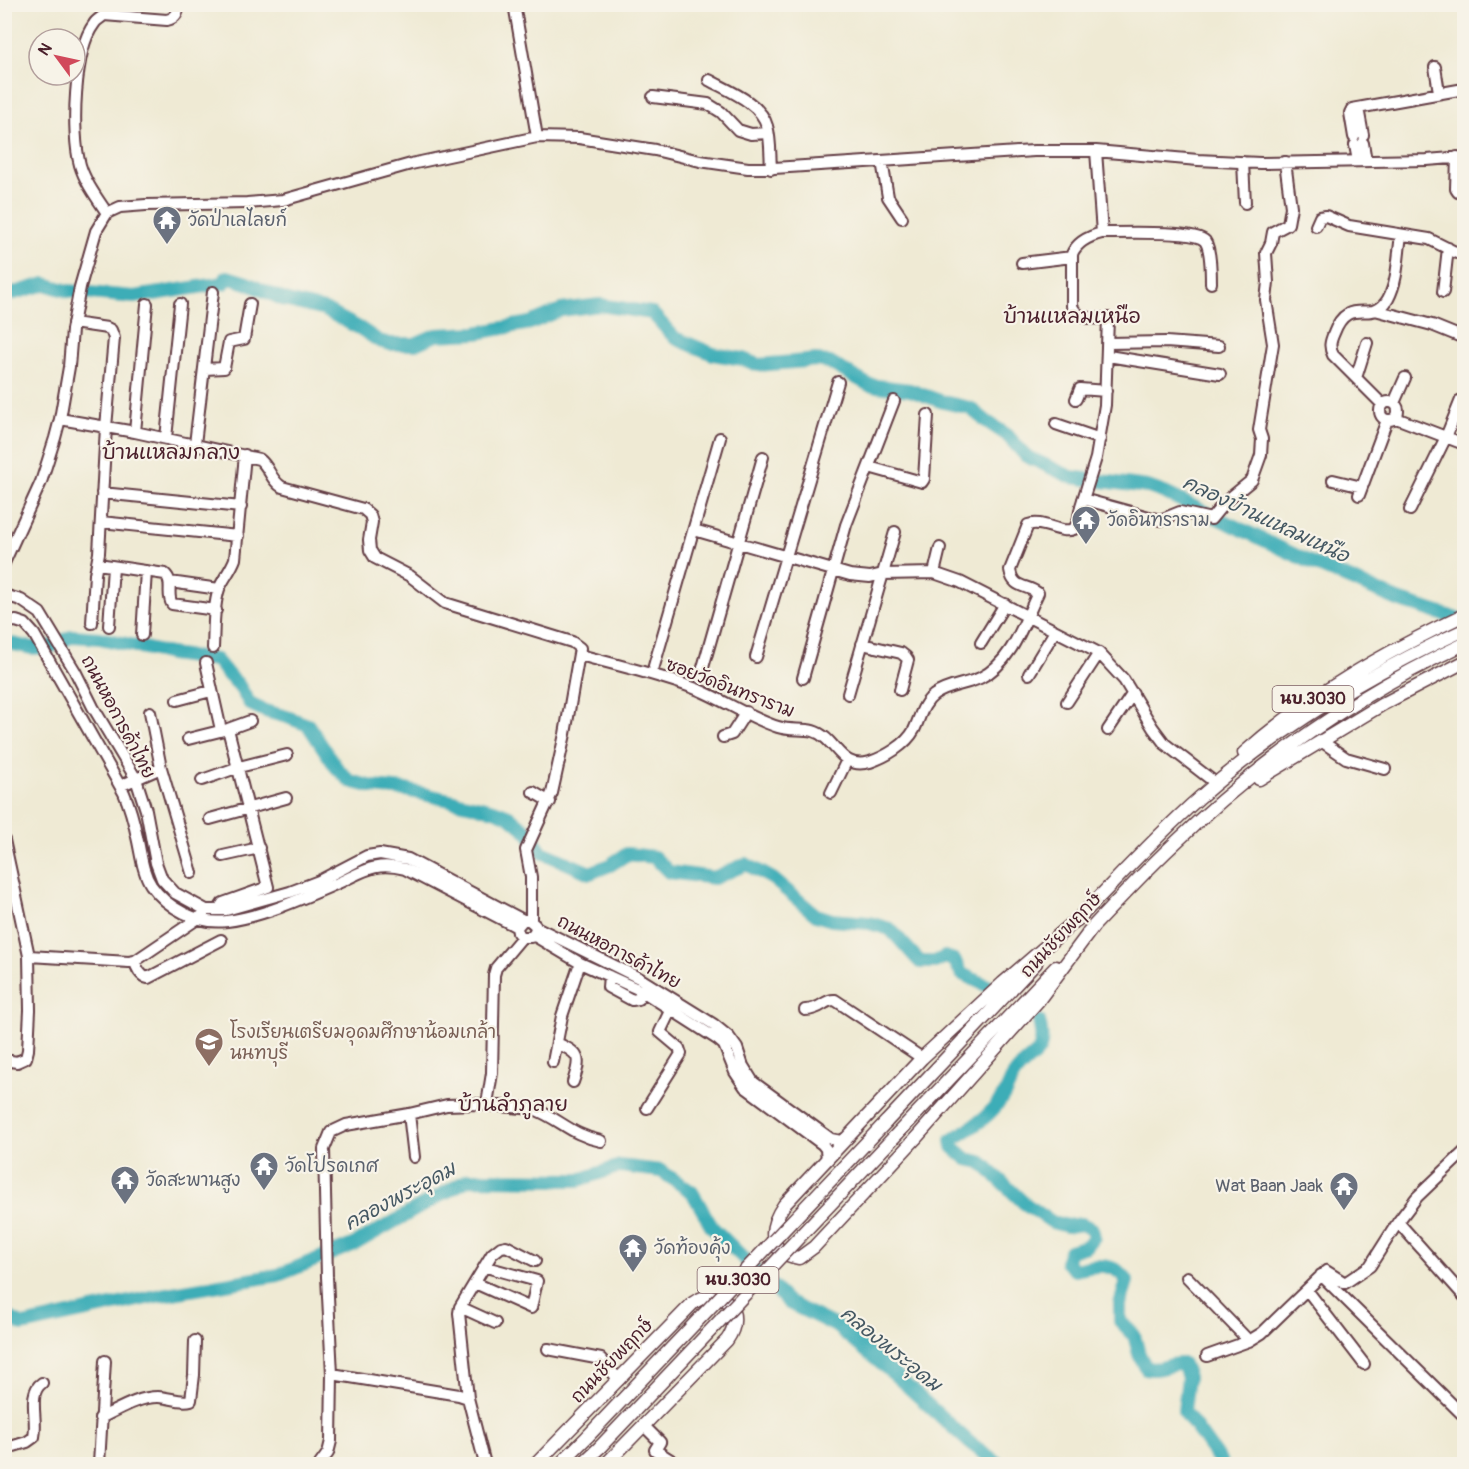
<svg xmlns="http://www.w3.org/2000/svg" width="1469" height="1469" viewBox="0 0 1469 1469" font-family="Pangolin,'Playpen Sans Thai',sans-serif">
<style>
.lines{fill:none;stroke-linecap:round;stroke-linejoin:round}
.river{stroke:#3dadb7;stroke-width:14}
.minor-casing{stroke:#633d44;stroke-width:14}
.major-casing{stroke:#633d44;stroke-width:15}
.minor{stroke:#fff;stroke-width:10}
.major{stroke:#fff;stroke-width:12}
.major-bridge-casing{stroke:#633d44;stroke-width:15;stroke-linecap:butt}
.major-bridge{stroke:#fff;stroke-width:12}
.labels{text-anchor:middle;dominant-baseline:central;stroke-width:4.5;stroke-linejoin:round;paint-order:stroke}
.shield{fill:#f7f3e8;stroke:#7e5f64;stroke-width:1.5}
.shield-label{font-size:16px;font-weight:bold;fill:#4a1f2b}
.worship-label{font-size:18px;fill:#5b616d;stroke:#f7f3e8;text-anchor:start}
.street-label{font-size:18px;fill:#4a1f2b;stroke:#f7f3e8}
.education-label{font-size:18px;fill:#785e54;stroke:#f7f3e8;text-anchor:start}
.water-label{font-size:20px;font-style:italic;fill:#455863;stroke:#f7f3e8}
.quarter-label{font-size:21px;fill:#4a1f2b;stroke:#f7f3e8}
</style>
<rect width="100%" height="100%" fill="#f7f3e8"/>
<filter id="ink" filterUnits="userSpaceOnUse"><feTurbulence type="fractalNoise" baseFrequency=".0167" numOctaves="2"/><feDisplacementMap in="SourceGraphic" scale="12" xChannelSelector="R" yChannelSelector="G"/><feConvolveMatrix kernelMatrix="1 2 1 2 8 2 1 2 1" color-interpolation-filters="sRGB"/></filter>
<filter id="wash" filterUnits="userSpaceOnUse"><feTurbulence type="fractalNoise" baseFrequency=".008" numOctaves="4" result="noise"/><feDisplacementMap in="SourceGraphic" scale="24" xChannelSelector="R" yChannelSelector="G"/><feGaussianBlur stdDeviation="1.35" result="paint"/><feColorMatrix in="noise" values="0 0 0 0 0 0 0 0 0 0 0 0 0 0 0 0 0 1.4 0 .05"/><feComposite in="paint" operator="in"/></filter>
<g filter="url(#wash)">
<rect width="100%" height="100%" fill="#efead4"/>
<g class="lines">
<!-- river -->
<path class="river" d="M 4,296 L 45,284 L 68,291 L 134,297 L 224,283 L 227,277 L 247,283 L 284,300 L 325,310 L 361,329 L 379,341 L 390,344 L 415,344 L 436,335 L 476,333 L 530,323 L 561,310 L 600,305 L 652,313 L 675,338 L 713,354 L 743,359 L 758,365 L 817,360 L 830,363 L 869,385 L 910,390 L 943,402 L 970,408 L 986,421 L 1007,435 L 1026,456 L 1071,477 L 1148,487 L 1165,493 L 1314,564 L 1398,600 L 1464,621
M 4,642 L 31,648 L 50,647 L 73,636 L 100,638 L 170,654 L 216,660 L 229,676 L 238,684 L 250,704 L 265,711 L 287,717 L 308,725 L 336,767 L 350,781 L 373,787 L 406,790 L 494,810 L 509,816 L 528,832 L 542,852 L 590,873 L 610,865 L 627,854 L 654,857 L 669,872 L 714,878 L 746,864 L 773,879 L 816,915 L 832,920 L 869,923 L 890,929 L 920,962 L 935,962 L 945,957 L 954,960 L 962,974 L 988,986
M 1039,1021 C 1048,1058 1032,1051 1015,1074 C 1010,1080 1008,1089 1004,1095 C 990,1117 974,1126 952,1140 L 953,1147 L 967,1159 L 981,1162 L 1024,1203 L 1052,1222 L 1067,1226 L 1082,1224 L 1092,1229 L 1094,1237 L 1087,1246 L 1070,1251 L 1066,1262 L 1075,1270 C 1094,1265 1115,1261 1127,1281 L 1120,1304 L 1120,1321 L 1134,1335 L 1139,1354 L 1146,1368 C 1160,1372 1167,1363 1183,1364 L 1188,1377 L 1184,1411 L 1222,1464
M 4,1315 L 23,1325 L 161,1295 L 278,1275 L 355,1244 L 469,1179 L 579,1180 L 620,1166 L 661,1171 L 692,1192 L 712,1227 L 789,1303 L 836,1326 L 895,1375 L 970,1443 L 999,1464"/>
</g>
</g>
<g filter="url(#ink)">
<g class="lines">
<!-- minor casing -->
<g class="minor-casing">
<path id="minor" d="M 514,4 L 537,137
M 1435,67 L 1439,92
M 709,80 C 729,91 761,103 767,126 C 771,139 770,155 771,169
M 653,97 L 708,104 L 721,112 L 738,130 L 751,134 L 768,133
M 1358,108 L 1363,135
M 1354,137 L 1350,113 L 1352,109 L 1464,89
M 1363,143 L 1366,161
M 1355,145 L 1358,161
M 1457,157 L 1456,189 L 1458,192 L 1464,192
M 882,161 L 888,197 L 902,218
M 1243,162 L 1245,203
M 107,213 C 97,198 85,182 80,165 C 71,133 74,50 94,24 C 96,20 101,18 104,15 L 167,20 C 176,18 178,13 179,4
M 1316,226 L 1320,217 L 1326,216 L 1349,226 L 1429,239 L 1457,253 L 1464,253
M 1102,233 C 1119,233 1196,230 1205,241 C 1211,249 1211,274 1211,283
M 1022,263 L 1072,257
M 1443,292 L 1448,248
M 1375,310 L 1432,325 L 1464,338
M 73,323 L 107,328 L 111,330 L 114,338 L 106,427 L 99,553 L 95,574 L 92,623
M 1108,343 L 1166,342 L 1219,346
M 1108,356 L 1220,374
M 205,369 L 224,368 L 229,342 L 244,339 L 250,304
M 1356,378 L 1367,343
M 1076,399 L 1080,389 L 1106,391
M1380 411a9 9 0 1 1 18 0a9 9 0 1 1-18 0Z
M 1394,403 L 1405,378
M 1383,405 L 1333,355 C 1329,347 1330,342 1334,333 C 1349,293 1372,327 1388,299 C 1398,281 1398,255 1401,235
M 1396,418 L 1464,444
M 60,419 L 135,432 L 259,459 C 270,467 270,480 282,487 L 363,509 L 370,515 L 372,522 L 369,540 L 370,550 L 375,558 L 410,576 L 445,603 L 572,642 L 580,648 L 565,734 L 552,793 L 526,850 L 531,877 L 531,921
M 1056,424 L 1100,439
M 135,432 L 147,304
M 166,438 L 180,304
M 195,444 L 213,292
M 869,467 L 922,482 L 924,479 L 928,415
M 1333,480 L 1362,487
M 102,493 L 241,507
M 1359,495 L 1387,420
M 1083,499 L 1160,520 L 1180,512 L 1211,519 L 1225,502 L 1252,480 L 1261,455 L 1262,439 L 1259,430 L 1273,344 L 1266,300 L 1268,282 L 1266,253 L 1271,243 L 1273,232 L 1288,224 L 1291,207 L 1285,162
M 1410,510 L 1446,437 L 1461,400
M 101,522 L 238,536
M 694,530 L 850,575 L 870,577 L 883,574 L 934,573 L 960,582 L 1099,653 L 1124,680 L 1153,728 L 1165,744 L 1213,781
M 4,563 L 41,482 L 55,438 L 60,419 L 69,367 L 72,330 L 80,287 L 96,231 L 107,213 L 120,207 L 146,205 L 247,203 L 283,200 L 411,164 L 537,137 L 579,138 L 655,150 L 700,161 L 748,168 L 774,168 L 1034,151 L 1096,151 L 1198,160 L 1260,163 L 1427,160 L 1464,157
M 98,564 L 165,574 C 174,582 166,594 172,604 L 216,610
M 934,573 L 940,548
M 170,582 L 219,589
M 4,595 L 21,600 L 40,613 L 75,671 L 93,707 L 136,779 L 146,810 L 156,863 L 162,879 L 175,893 L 206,910 L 226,910 L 290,892 L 319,881 L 367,856 L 380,854 L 408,859 L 523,920
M 4,622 L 16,621 L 25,624 L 34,634 L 124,793 C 130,807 134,822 137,837 C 141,853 142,871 151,885 C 167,908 198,925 227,921 C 261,917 304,898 336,884 C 363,872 374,861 405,869 L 517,927 L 518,933 L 522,937 L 531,937 L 536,930 L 535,925 L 529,920 L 523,920 L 517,927
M 109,626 L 113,567
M 142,635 L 146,571
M 981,643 L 1005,604
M 862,644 L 901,653 L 906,657 L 908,660 L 900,690
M 213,648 C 214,629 213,607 219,589 C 223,579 231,570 235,559 L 245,455
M 580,655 C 620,666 661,675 699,690 C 725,701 750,718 778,727 C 790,731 802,728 813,731 C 837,738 839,771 870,762 C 885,757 906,745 914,730 C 920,718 922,704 934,695 C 948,685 965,685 980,678 C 1012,663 1024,622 1038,593 C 1025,584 1013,589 1010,570 L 1028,525 C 1043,519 1060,535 1074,529 L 1078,522 L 1081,506 L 1096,458 L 1105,405 L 1108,318 C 1095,319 1077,320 1072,306 L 1072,254 C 1077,242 1090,236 1102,233 L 1096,151
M 756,657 L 838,382
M 206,663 L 221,730
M 654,666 L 720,438
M 1029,674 L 1055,631
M 700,678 L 763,457
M 803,678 L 846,525 L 894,401
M 848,694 L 895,532
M 177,700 L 211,691
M 1067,702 L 1099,653
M 150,712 L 161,768 L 192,873
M 1108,730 L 1133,693
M 723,737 L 732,734 L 746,712
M 188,739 L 228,729 L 250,721
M 1321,741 L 1346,758 L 1385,769
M 202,780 L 239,767 L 287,755
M 120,786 L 161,768
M 533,792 L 550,802
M 831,793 L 847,760
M 210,819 L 286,798
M 4,840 L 29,956 L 30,1010 L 28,1050 L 26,1058 L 17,1062 L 4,1060
M 223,856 L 259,848
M 219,909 L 223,903 L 268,887 L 228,729
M 536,927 L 639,978 L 713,1024 L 729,1037 L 737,1048 L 743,1066 L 753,1082 L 831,1139 L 841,1141 L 846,1138
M 533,935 L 580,963 L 642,991 L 717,1039 L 724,1045 L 735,1072 L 745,1087 L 822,1144 L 826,1149 L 827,1160
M 29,956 L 129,962 L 135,961 L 203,915
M 135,961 C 136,968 141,977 148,978 L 221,940
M 609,976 L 608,987 L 632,1000 L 638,999 L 642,991
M 805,1010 C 822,1010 824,999 835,1000 L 922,1058
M 557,1043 C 581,1054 581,1058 573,1082
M 553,1062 L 562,1016 L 580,963
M 487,1104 L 492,1073 L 494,975 L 496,968 L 522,937
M 647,1108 L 681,1054 L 679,1048 L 660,1032 L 671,1009
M 409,1114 L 414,1157
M 1398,1222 L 1464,1296
M 1321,1275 L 1464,1416
M 1187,1277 L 1249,1341
M 475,1283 L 531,1308 L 537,1281 L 486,1267
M 1307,1290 L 1364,1364
M 460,1307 L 495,1323
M 548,1349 L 601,1359 L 619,1380
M 1207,1356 L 1249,1341 L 1262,1333 L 1326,1271 L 1345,1283 L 1370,1266 L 1398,1222 L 1417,1197 L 1464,1152
M 332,1374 L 459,1395 L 468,1398
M 100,1418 C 118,1410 137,1397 158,1397 C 169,1397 180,1403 191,1400 L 194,1375 L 195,1341
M 644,1426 L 660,1442 L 655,1450 L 677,1464
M 4,1449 L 27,1442 L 34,1437 C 38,1419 27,1393 42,1383
M 99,1464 L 105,1361
M 320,1464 L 328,1453 L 331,1441 L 332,1374 L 327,1277 L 324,1149 L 331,1132 L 346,1125 L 409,1114 L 447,1105 L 477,1104 L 534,1109 C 560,1119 571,1135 601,1141
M 485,1464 L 468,1398 L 459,1313 L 460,1307 L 492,1254 L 501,1247 L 506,1246 L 535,1261"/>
</g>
<!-- major casing -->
<g class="major-casing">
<path id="major" d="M 1244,753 C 1309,695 1386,652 1464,615
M 1259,779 L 1383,704 L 1464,662
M 1081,916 L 1003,983 L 922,1058 L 784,1205 C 768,1228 767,1253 799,1258 L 814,1247 L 915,1139 L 1038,1001 L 1093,927
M 1077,920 C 1117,879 1156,836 1199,798 C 1277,729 1370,673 1464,630
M 1088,932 C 1116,902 1144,872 1174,844 C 1259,762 1357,694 1464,644
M 886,1122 L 1036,963
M 898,1133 L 1056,967
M 536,1464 L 693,1303 C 722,1283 747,1312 727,1340 L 606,1464
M 560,1464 L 588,1436
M 582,1464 L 600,1447"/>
</g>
<!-- minor -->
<use href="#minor" class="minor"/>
<!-- major -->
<use href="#major" class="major"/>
<!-- major-bridge casing -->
<g class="major-bridge-casing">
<path id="major-bridge" d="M 588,1436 L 886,1122
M 600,1447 L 898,1133"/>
</g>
<!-- major-bridge -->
<use href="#major-bridge" class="major-bridge"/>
</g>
</g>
<!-- icons -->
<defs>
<g id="temple-pin" transform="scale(1.5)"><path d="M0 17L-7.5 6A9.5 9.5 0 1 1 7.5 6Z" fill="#6b7280" stroke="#f7f3e8"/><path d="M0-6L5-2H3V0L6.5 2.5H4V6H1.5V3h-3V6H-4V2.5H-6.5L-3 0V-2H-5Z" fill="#fff"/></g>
<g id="school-pin" transform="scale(1.5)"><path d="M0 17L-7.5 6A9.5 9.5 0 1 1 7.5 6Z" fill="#8d6e63" stroke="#f7f3e8"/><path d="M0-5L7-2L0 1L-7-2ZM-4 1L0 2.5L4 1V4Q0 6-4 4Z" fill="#fff"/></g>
</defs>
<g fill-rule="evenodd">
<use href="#temple-pin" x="167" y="220"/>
<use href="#temple-pin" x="1086" y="520"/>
<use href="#school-pin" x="209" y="1042"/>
<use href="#temple-pin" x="264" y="1166"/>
<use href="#temple-pin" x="125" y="1180"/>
<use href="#temple-pin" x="1344" y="1186"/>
<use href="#temple-pin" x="633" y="1248"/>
</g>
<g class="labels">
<!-- shield labels -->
<g class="shield">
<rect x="1272.5" y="686" width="81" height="26" rx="4.5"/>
<rect x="697.5" y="1267" width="81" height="26" rx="4.5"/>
</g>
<g class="shield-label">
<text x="1313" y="699">นบ.3030</text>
<text x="738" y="1280">นบ.3030</text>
</g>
<!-- worship labels -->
<g class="worship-label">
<text x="188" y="220">วัดป่าเลไลยก์</text>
<text x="1107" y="520">วัดอินทราราม</text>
<text x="285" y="1166">วัดโปรดเกศ</text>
<text x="146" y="1180">วัดสะพานสูง</text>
<text x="1323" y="1186" text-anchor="end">Wat Baan Jaak</text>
<text x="654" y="1248">วัดท้องคุ้ง</text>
</g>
<!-- street labels -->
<g class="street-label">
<text transform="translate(730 688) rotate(21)">ซอยวัดอินทราราม</text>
<text transform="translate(118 717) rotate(62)">ถนนหอการค้าไทย</text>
<text transform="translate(1061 935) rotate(-47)">ถนนชัยพฤกษ์</text>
<text transform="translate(619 952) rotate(28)">ถนนหอการค้าไทย</text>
<text transform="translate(612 1361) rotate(-46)">ถนนชัยพฤกษ์</text>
</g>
<!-- education labels -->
<g class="education-label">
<text x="230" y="1032">โรงเรียนเตรียมอุดมศึกษาน้อมเกล้า<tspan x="230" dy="21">นนทบุรี</tspan></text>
</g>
<!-- water labels -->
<g class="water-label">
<text transform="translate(1266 519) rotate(25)">คลองบ้านแหลมเหนือ</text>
<text transform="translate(400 1196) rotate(-28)">คลองพระอุดม</text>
<text transform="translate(891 1349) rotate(39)">คลองพระอุดม</text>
</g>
<!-- quarter labels -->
<g class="quarter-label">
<text x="1072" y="316">บ้านแหลมเหนือ</text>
<text x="171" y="452">บ้านแหลมกลาง</text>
<text x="513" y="1104">บ้านลำภูลาย</text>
</g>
</g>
<!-- margin -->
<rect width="1469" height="1469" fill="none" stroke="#f7f3e8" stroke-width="24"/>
<!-- north arrow -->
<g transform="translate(57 57) rotate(303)"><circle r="28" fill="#f7f3e8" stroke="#b29e9c" stroke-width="1.5"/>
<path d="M0-4.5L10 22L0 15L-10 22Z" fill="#d1495b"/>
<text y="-9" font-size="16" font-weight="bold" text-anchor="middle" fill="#4a1f2b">N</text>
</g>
</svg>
